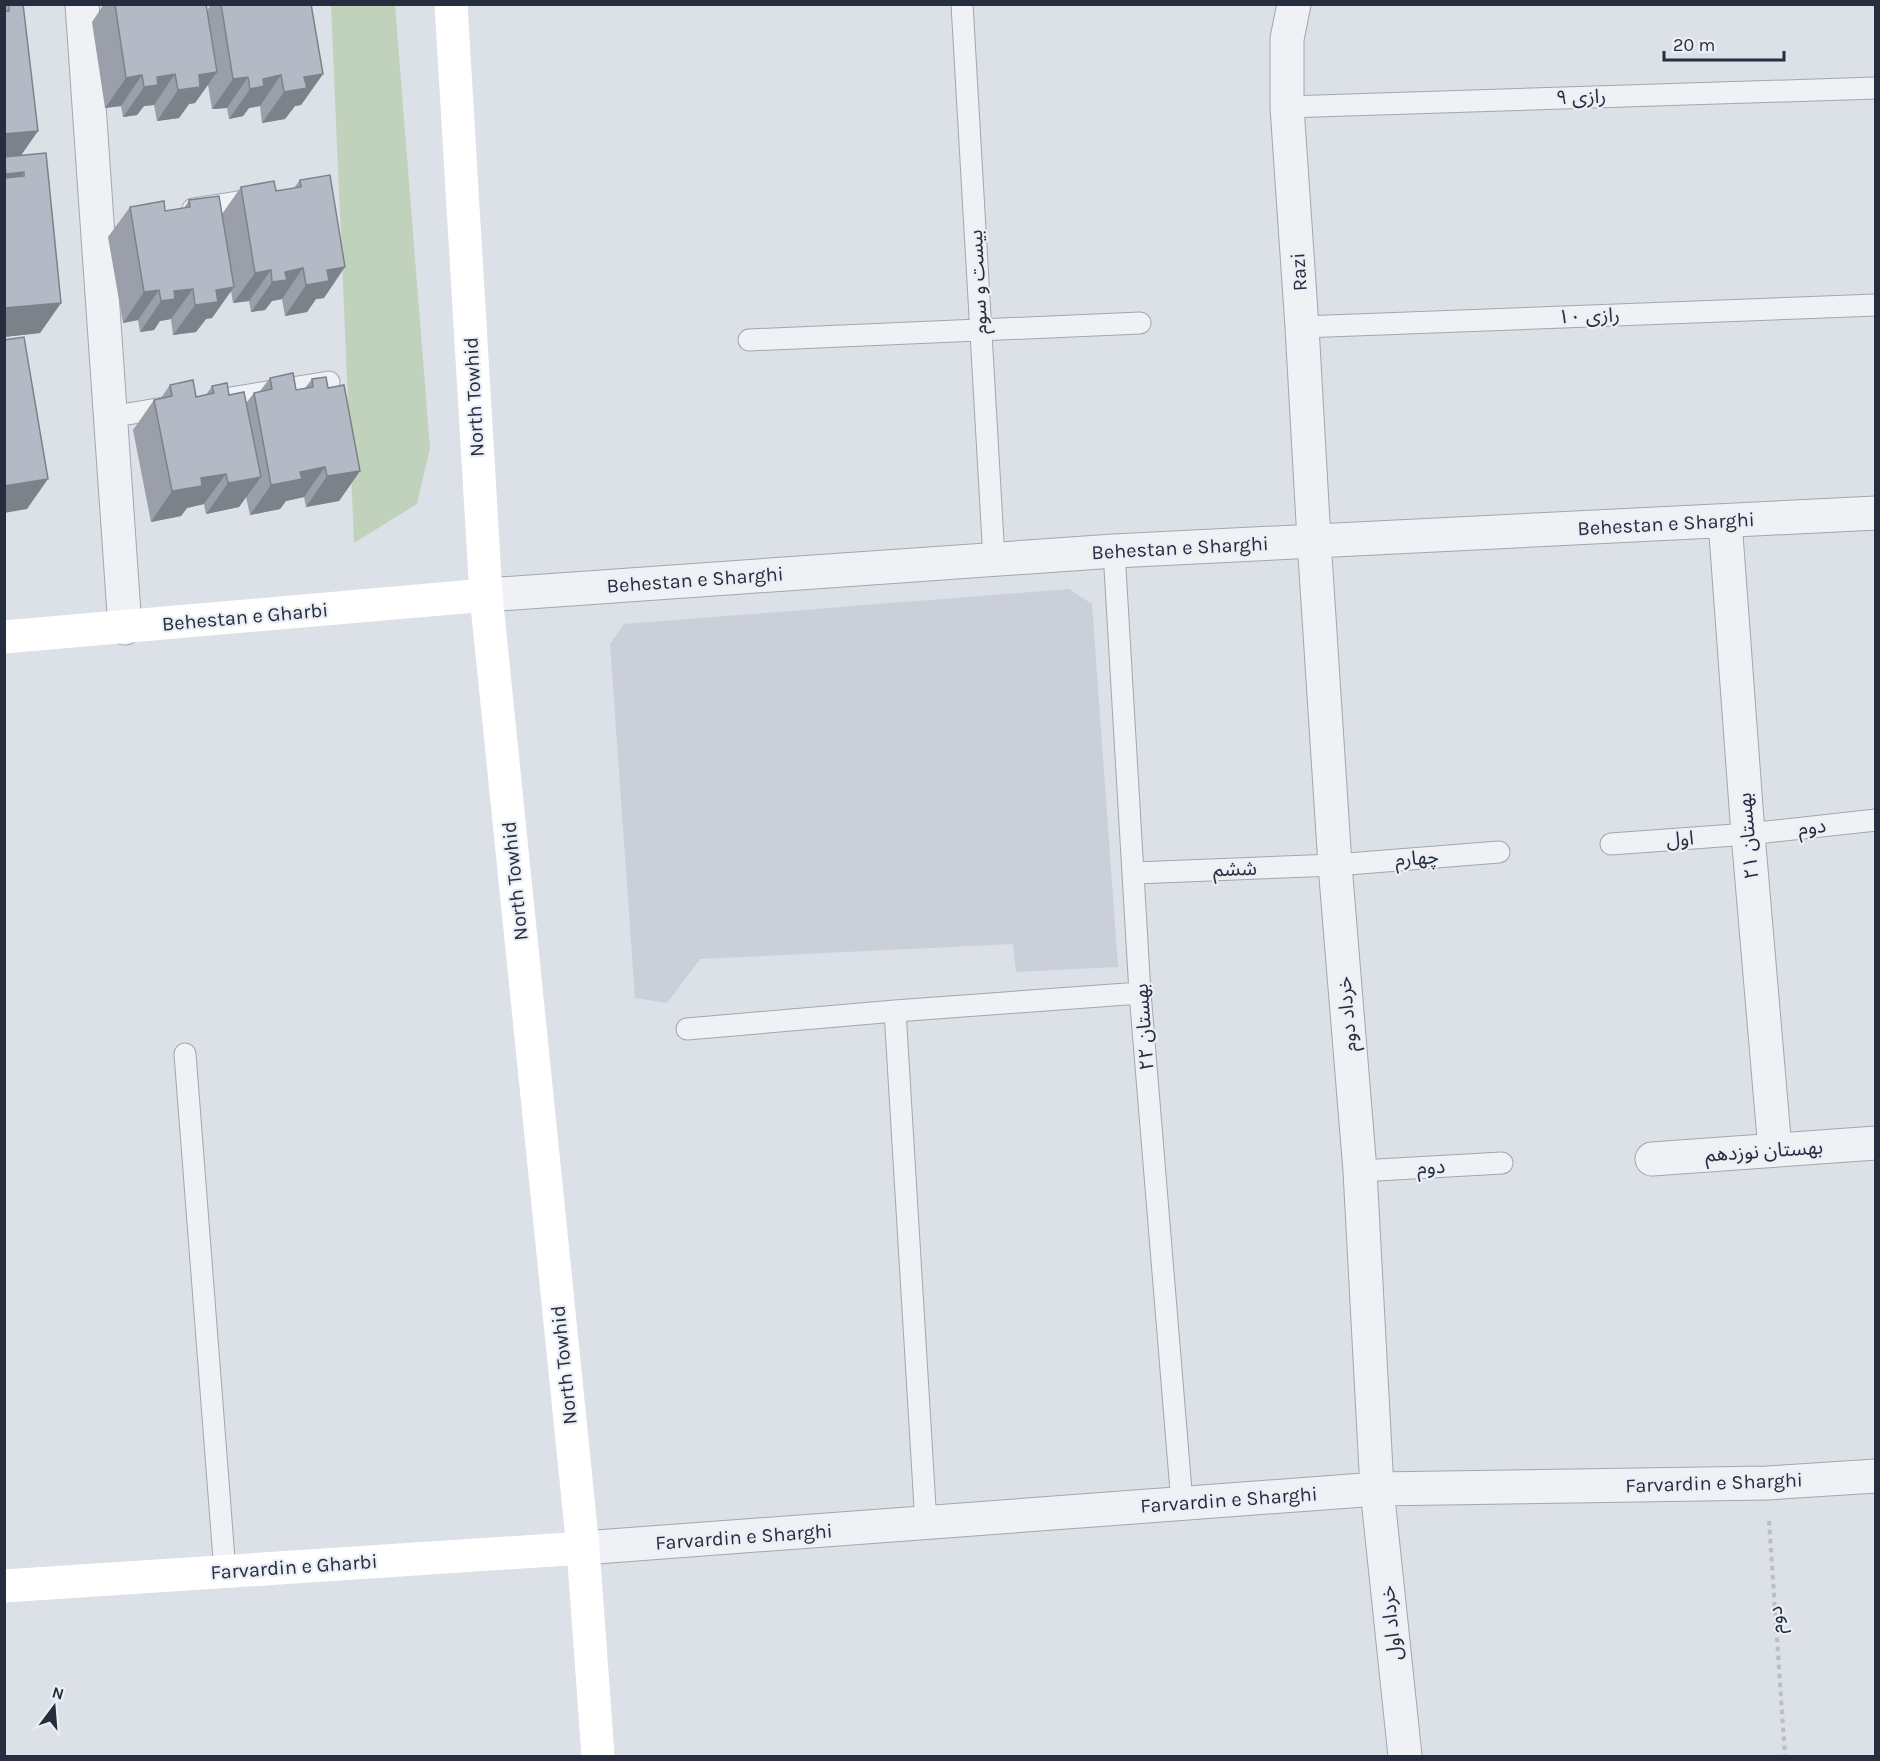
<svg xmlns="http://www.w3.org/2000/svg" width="1880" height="1761" viewBox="0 0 1880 1761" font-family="Karla,'Noto Sans Arabic',sans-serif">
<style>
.built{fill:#cacfda}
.green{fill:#c1d2bc}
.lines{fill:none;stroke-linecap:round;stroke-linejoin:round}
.lane-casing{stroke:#a1a7b1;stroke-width:23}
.street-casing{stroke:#a1a7b1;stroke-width:35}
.path{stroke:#babec6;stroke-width:4;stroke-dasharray:4.5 4.5;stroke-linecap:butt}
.lane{stroke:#eff1f5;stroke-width:21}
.street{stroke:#eff1f5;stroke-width:33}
.secondary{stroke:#fff;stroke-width:33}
.wall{fill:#9a9fa9}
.shaded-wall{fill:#7d828a}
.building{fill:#b3b9c5;stroke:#7d828a;stroke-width:1.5}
.labels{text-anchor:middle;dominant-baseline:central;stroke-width:4.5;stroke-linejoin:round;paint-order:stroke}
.street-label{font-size:20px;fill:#252d3f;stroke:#ebeff5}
</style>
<rect width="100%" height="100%" fill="#dce0e7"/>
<!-- built -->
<path class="built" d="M 1069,589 L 1092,604 L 1118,967 L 1016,972 L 1013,944 L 700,959 L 667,1003 L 635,998 L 610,644 L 624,624 Z"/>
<!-- green -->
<path class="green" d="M 331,5 L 395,5 L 430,448 L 417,504 L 354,543 Z"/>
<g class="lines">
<!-- lane casing -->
<g class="lane-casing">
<path id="lane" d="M 962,4 L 994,559
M 1287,107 L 1876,88
M 193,209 L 257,199
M 1302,327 L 1876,305
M 749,340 L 1140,323
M 218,400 L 329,382
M 110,417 L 175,406
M 1114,551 L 1140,993 L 1182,1503
M 1611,844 L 1748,834 L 1876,820
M 1135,873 L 1335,865 L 1499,852
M 895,1011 L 926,1524
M 687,1029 L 895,1011 L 1140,993
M 185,1054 L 225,1572
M 1360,1171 L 1502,1163"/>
</g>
<!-- street casing -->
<g class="street-casing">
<path id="street" d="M 82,4 L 125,628
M 1294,4 L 1287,39 L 1287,107 L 1302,327 L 1314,540 L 1335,865 L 1360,1171 L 1377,1489 L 1405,1756
M 1725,521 L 1748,834 L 1775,1150
M 486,595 L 1114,551 L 1876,513
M 1652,1159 L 1876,1143
M 583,1548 L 1377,1489 L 1767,1483 L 1876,1476"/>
</g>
<!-- path -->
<path class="path" d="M 1769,1521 L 1785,1756"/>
<!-- lane -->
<use href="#lane" class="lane"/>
<!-- street -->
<use href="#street" class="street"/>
<!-- secondary -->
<path class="secondary" d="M 451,4 L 486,595 L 583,1548 L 598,1756
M 4,637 L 486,595
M 4,1586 L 583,1548"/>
</g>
<!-- wall -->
<path class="wall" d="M 4,4 L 23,4 L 38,131 L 21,155 L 61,303 L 40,333 L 4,337 Z
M 104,4 L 206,4 L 207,11 L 211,4 L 311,4 L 323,74 L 301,105 L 295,106 L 285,119 L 262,123 L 260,106 L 249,108 L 243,116 L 229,119 L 227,108 L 212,109 L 208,85 L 195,103 L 189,104 L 179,118 L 157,121 L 154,105 L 144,106 L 137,115 L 123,117 L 121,106 L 105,108 L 92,22 Z
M 300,180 L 324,298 L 316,299 L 307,312 L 285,316 L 282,299 L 272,301 L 265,310 L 251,312 L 249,301 L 233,303 L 231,291 L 212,318 L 206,319 L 196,332 L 173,335 L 171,319 L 160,321 L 154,330 L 140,332 L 138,320 L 123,323 L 108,237 L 130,207 L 165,211 L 184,208 L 189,200 L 222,214 L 241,187 L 276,191 L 294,188 Z
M 270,378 L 296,390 L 305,388 L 312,379 L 328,388 L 360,471 L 339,501 L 306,507 L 304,497 L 286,501 L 280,509 L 250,515 L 246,497 L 239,507 L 206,514 L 204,504 L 187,508 L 181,516 L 151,522 L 133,430 L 154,400 L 161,398 L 170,385 L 196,397 L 206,395 L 212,386 L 246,403 L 254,393 L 260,391 Z"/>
<!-- shaded-wall -->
<path class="shaded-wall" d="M 217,72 L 195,103 L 189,104 L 179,118 L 157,121 L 178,90 L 199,75 Z
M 175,74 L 154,105 L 144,106 L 137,115 L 123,117 L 144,87 L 157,77 Z
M 323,74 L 301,105 L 295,106 L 285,119 L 262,123 L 284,92 L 304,77 Z
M 142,75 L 121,106 L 105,108 L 126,78 Z
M 281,75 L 260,106 L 249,108 L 243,116 L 229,119 L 250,89 L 263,79 Z
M 248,77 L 227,108 L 212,109 L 233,79 Z
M 38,131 L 17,161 L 5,163 L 4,134 Z
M 24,172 L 4,201 L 4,176 L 6,174 Z
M 345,267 L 324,298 L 316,299 L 307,312 L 285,316 L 306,285 L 327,270 Z
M 303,268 L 282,299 L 272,301 L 265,310 L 251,312 L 272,282 L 285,272 Z
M 271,270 L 249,301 L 233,303 L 255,273 Z
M 234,287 L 212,318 L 206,319 L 196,332 L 173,335 L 195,305 L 216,290 Z
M 193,289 L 171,319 L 160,321 L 154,330 L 140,332 L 161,301 L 174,291 Z
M 159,290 L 138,320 L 123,323 L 144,292 Z
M 61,303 L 40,333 L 4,337 L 4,308 Z
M 325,467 L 304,497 L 286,501 L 280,509 L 250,515 L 271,485 L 300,472 Z
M 360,471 L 339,501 L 306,507 L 327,476 Z
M 226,474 L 204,504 L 187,508 L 181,516 L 151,522 L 172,491 L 201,478 Z
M 261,477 L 239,507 L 206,514 L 228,483 Z
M 48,479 L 27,509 L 4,513 L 4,486 Z"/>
<!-- building -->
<path class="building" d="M 9,4 L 23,4 L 38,131 L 4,134 L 4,11 L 9,11 Z
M 115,4 L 206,4 L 217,72 L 199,75 L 200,87 L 178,90 L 175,74 L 157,77 L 158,85 L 144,87 L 142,75 L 126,78 Z
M 221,4 L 311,4 L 323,74 L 304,77 L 307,88 L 284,92 L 281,75 L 263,79 L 264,86 L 250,89 L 248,77 L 233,79 Z
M 46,153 L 61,303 L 4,308 L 4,178 L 24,176 L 24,172 L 6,174 L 4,157 Z
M 330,175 L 345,267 L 327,270 L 329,281 L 306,285 L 303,268 L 285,272 L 287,280 L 272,282 L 271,270 L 255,273 L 241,187 L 274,181 L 276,191 L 301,187 L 300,180 Z
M 219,196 L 234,287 L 216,290 L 218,302 L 195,305 L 193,289 L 174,291 L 175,299 L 161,301 L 159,290 L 144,292 L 130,207 L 164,201 L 165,211 L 190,207 L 189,200 Z
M 24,337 L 48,479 L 4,486 L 4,340 Z
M 293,373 L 296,390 L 313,387 L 312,379 L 326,377 L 328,388 L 344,385 L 360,471 L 327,476 L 325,467 L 300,472 L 302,479 L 271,485 L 254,393 L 272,389 L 270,378 Z
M 193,380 L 196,397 L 214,393 L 212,386 L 227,383 L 229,395 L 244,392 L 261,477 L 228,483 L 226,474 L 201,478 L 202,486 L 172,491 L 154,400 L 172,396 L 170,385 Z"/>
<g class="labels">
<!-- street labels -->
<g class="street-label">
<text transform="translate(1581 97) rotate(-2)">رازی ۹</text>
<text transform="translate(1299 272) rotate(-94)">Razi</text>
<text transform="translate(978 282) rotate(-93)">بیست و سوم</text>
<text transform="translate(1589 316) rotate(-2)">رازی ۱۰</text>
<text transform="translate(474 397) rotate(-93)">North Towhid</text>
<text transform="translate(1666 524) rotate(-3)">Behestan e Sharghi</text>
<text transform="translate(1180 548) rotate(-3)">Behestan e Sharghi</text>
<text transform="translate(695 580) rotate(-4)">Behestan e Sharghi</text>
<text transform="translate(245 617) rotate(-5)">Behestan e Gharbi</text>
<text transform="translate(1812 827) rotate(-7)">دوم</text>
<text transform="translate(1748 836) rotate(-95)">بهستان ۲۱</text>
<text transform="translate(1680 839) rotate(-4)">اول</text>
<text transform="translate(1417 858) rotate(-4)">چهارم</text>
<text transform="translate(1235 869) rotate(-2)">ششم</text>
<text transform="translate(515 881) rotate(-96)">North Towhid</text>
<text transform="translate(1347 1014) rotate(-95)">خرداد دوم</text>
<text transform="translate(1144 1027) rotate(-94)">بهستان ۲۲</text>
<text transform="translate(1764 1151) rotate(-4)">بهستان نوزدهم</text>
<text transform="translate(1431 1167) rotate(-3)">دوم</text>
<text transform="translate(564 1365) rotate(-96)">North Towhid</text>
<text transform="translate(1714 1483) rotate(-2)">Farvardin e Sharghi</text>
<text transform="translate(1229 1500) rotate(-4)">Farvardin e Sharghi</text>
<text transform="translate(744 1537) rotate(-4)">Farvardin e Sharghi</text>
<text transform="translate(294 1567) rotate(-4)">Farvardin e Gharbi</text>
<text transform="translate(1776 1620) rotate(-94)">دوم</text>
<text transform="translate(1391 1623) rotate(-96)">خرداد اول</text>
</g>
</g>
<!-- border -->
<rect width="1880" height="1761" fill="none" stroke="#252d3f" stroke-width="12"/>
<!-- north arrow -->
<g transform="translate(54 1707) rotate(16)" stroke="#ebeff5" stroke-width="4.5" paint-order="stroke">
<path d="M0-4.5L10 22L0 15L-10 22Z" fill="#252d3f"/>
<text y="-9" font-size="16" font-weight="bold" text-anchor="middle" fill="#252d3f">N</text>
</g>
<!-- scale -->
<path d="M1664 51v9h120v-9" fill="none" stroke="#252d3f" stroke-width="3"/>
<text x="1673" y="51" font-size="18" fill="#252d3f" stroke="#ebeff5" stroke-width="4.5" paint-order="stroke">20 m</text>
</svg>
